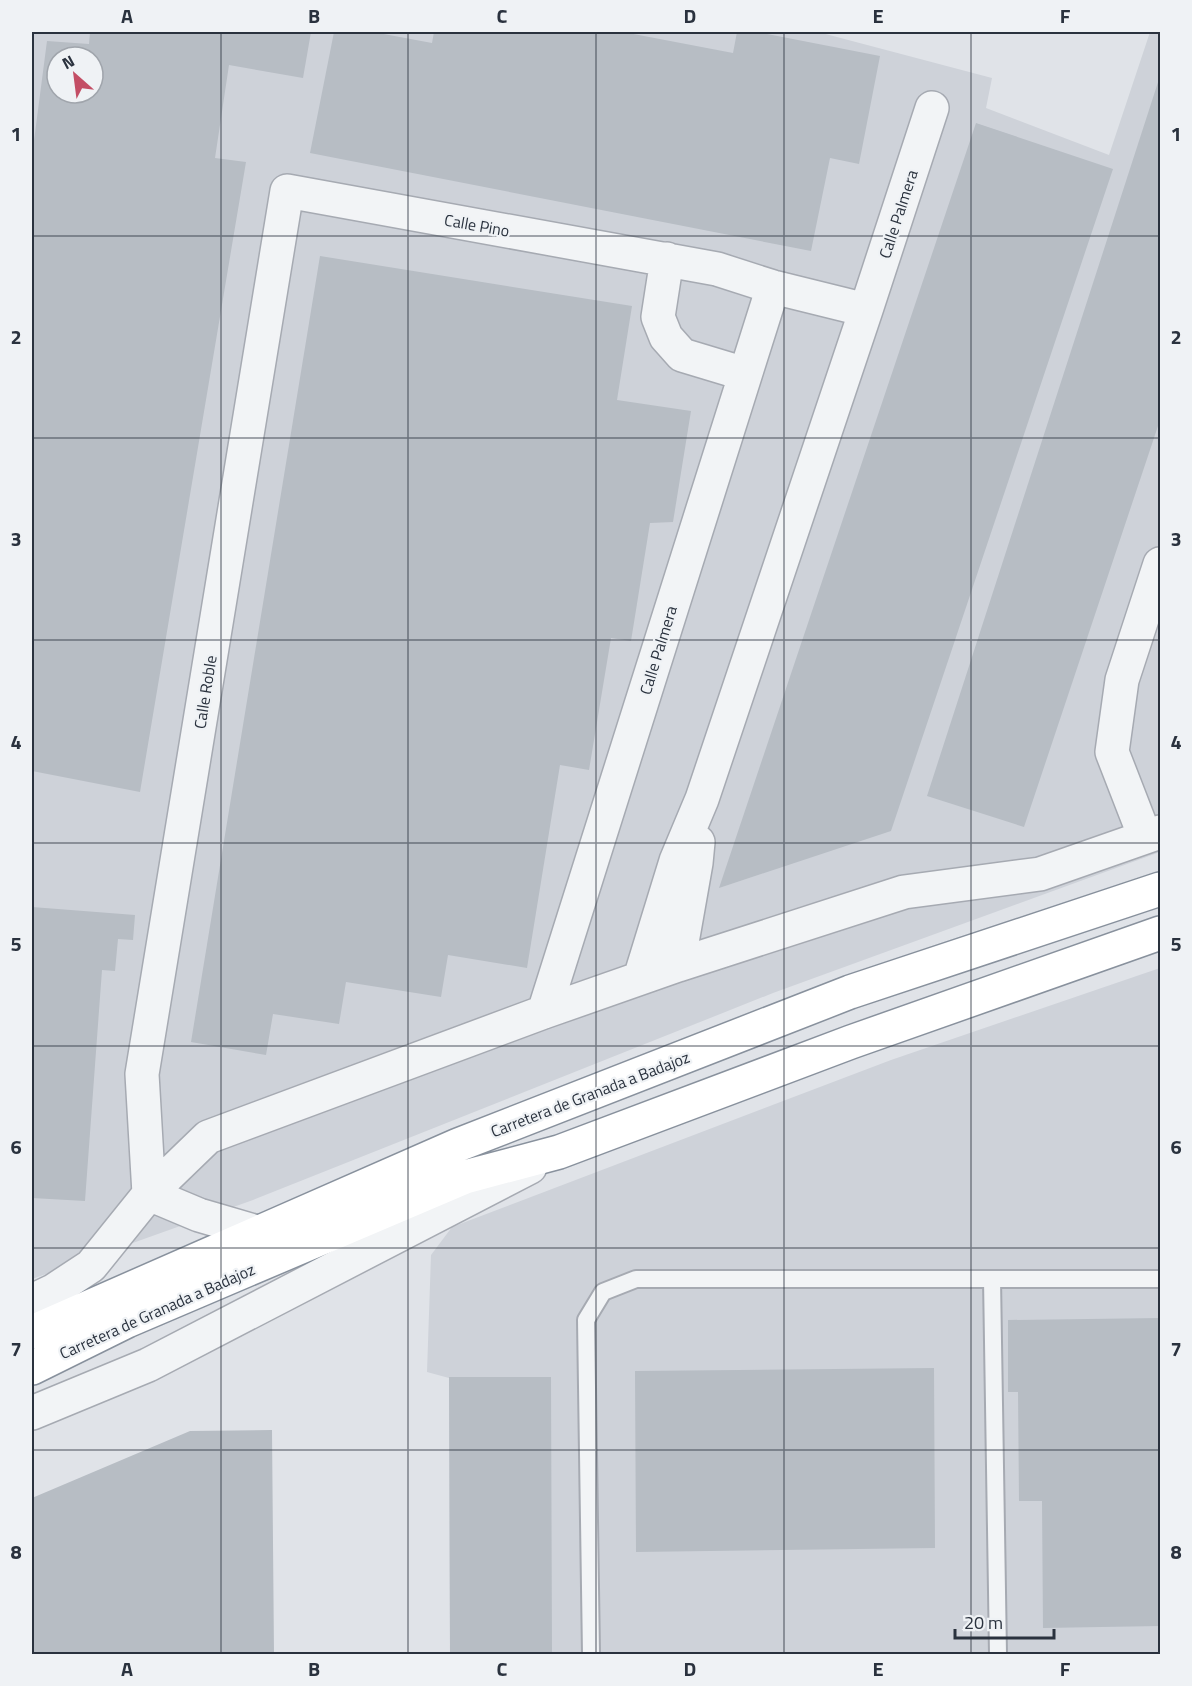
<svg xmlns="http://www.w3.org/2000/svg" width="1192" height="1686" viewBox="0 0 1192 1686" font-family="'Titillium Web',sans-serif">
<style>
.built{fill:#ced2d9;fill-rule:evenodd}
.building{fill:#b7bdc4;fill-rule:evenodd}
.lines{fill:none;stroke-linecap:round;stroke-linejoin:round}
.lane-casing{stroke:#a6aab2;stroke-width:20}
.street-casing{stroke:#a6aab2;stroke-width:36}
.highway-casing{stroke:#88919d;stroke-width:36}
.lane{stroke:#f2f4f6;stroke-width:16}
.street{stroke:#f2f4f6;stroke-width:33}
.highway{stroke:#fff;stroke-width:33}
.grid{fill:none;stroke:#2a323e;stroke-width:1.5;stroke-opacity:0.55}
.labels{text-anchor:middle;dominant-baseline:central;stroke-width:4.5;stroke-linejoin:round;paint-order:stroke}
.street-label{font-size:16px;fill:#2a323e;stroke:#eff2f5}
.neatline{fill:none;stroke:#2a323e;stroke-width:2}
.grid-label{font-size:20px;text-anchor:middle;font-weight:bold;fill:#2a323e}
</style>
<rect width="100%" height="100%" fill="#e0e3e8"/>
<!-- built -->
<path class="built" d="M 32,32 L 818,32 L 992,78 L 986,108 L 1109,155 L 1150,32 L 1160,32 L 1160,852 L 773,993 L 253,1200 L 32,1279 ZM 57,57 L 93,57 L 93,93 L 57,93 Z
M 1160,968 L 1160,1654 L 450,1654 L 449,1378 L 427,1372 L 431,1255 L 452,1227 L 891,1060 Z"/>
<!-- building -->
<path class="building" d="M 90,32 L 311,32 L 303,78 L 229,65 L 215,158 L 246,162 L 140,792 L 32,771 L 32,156 L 47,41 L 89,44 ZM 57,57 L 93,57 L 93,93 L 57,93 Z
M 334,32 L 373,32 L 432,43 L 434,32 L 520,32 L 533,34 L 534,32 L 623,32 L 733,53 L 737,32 L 757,32 L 880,56 L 859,164 L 830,158 L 811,251 L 310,153 Z
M 1160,76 L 1160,420 L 1024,827 L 927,796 Z
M 976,123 L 1113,169 L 891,831 L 719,888 Z
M 320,256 L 632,306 L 617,400 L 691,411 L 673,522 L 650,523 L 631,641 L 611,638 L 589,770 L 560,765 L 527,968 L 448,955 L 441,997 L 346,982 L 339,1024 L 273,1014 L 266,1055 L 191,1042 Z
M 32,907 L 135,915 L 133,940 L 118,939 L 115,971 L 102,970 L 85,1201 L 32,1198 Z
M 1160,1318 L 1160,1626 L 1043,1628 L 1042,1501 L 1019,1501 L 1018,1392 L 1008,1392 L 1008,1320 Z
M 934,1368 L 935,1548 L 636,1552 L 635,1371 Z
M 449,1377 L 551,1377 L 552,1654 L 450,1654 Z
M 272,1430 L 274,1654 L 32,1654 L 32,1498 L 190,1431 Z"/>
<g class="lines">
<!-- lane casing -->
<g class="lane-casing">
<path id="lane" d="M 992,1279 L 998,1654
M 591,1654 L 586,1320 L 603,1292 L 636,1279 L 1160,1279"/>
</g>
<!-- street casing -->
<g class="street-casing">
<path id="street" d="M 667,259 L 658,317 L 666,337 L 682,355 L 745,374
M 1145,837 L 1112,752 L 1122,680 L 1160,564
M 678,965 L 696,863 L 698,842
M 640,978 L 676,861 L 702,799 L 866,310 L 932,108
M 544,1012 L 773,287
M 149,1194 L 142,1074 L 287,191 L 717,269 L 773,287 L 866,310
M 149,1194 L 199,1215 L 257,1232
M 32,1301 L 53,1291 L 91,1266 L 149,1194 L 208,1137 L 544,1012 L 678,965 L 904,892 L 1040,874 L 1160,832
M 32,1413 L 148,1365 L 530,1167"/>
</g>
<!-- highway casing -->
<g class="highway-casing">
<path id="highway" d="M 32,1332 L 458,1145 L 850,992 L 1160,889
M 32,1368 L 127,1321 L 465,1177 L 559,1152 L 851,1042 L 1160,933"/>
</g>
<!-- lane -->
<use href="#lane" class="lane"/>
<!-- street -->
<use href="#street" class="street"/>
<!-- highway -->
<use href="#highway" class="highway"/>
</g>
<!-- grid -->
<path class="grid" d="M 221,32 L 221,1654M 408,32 L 408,1654M 596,32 L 596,1654M 784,32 L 784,1654M 971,32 L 971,1654M 32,236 L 1160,236M 32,438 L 1160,438M 32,640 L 1160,640M 32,843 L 1160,843M 32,1046 L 1160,1046M 32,1248 L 1160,1248M 32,1450 L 1160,1450"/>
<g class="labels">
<!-- street labels -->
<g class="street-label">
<text transform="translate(898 214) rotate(-72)">Calle Palmera</text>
<text transform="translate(477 225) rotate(10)">Calle Pino</text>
<text transform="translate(658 650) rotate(-73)">Calle Palmera</text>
<text transform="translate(205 692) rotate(-81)">Calle Roble</text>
<text transform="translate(590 1094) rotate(-21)">Carretera de Granada a Badajoz</text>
<text transform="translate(157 1311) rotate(-24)">Carretera de Granada a Badajoz</text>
</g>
</g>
<!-- border -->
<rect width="1192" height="1686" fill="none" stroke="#eff2f5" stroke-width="66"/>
<!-- north arrow -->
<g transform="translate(75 75) rotate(332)"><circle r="28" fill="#eff2f5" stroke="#a0a5ac" stroke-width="1.5"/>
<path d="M0-4.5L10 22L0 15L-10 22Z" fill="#c34e65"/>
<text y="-9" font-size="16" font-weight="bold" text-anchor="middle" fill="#2a323e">N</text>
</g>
<!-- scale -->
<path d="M955 1629v9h99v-9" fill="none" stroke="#2a323e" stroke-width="3"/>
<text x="964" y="1629" font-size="18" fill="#2a323e" stroke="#eff2f5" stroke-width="4.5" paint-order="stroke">20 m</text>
<rect x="33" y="33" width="1126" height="1620" class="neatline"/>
<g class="grid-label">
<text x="127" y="23">A</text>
<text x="314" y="23">B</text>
<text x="502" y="23">C</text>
<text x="690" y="23">D</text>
<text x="878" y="23">E</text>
<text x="1065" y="23">F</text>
<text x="16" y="141">1</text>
<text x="1176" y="141">1</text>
<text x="16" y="344">2</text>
<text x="1176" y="344">2</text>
<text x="16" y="546">3</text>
<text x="1176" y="546">3</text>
<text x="16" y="749">4</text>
<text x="1176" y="749">4</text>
<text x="16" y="951">5</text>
<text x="1176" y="951">5</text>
<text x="16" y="1154">6</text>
<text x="1176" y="1154">6</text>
<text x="16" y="1356">7</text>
<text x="1176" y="1356">7</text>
<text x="16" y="1559">8</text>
<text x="1176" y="1559">8</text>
<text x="127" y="1676">A</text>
<text x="314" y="1676">B</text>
<text x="502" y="1676">C</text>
<text x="690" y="1676">D</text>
<text x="878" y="1676">E</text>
<text x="1065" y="1676">F</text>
</g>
</svg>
